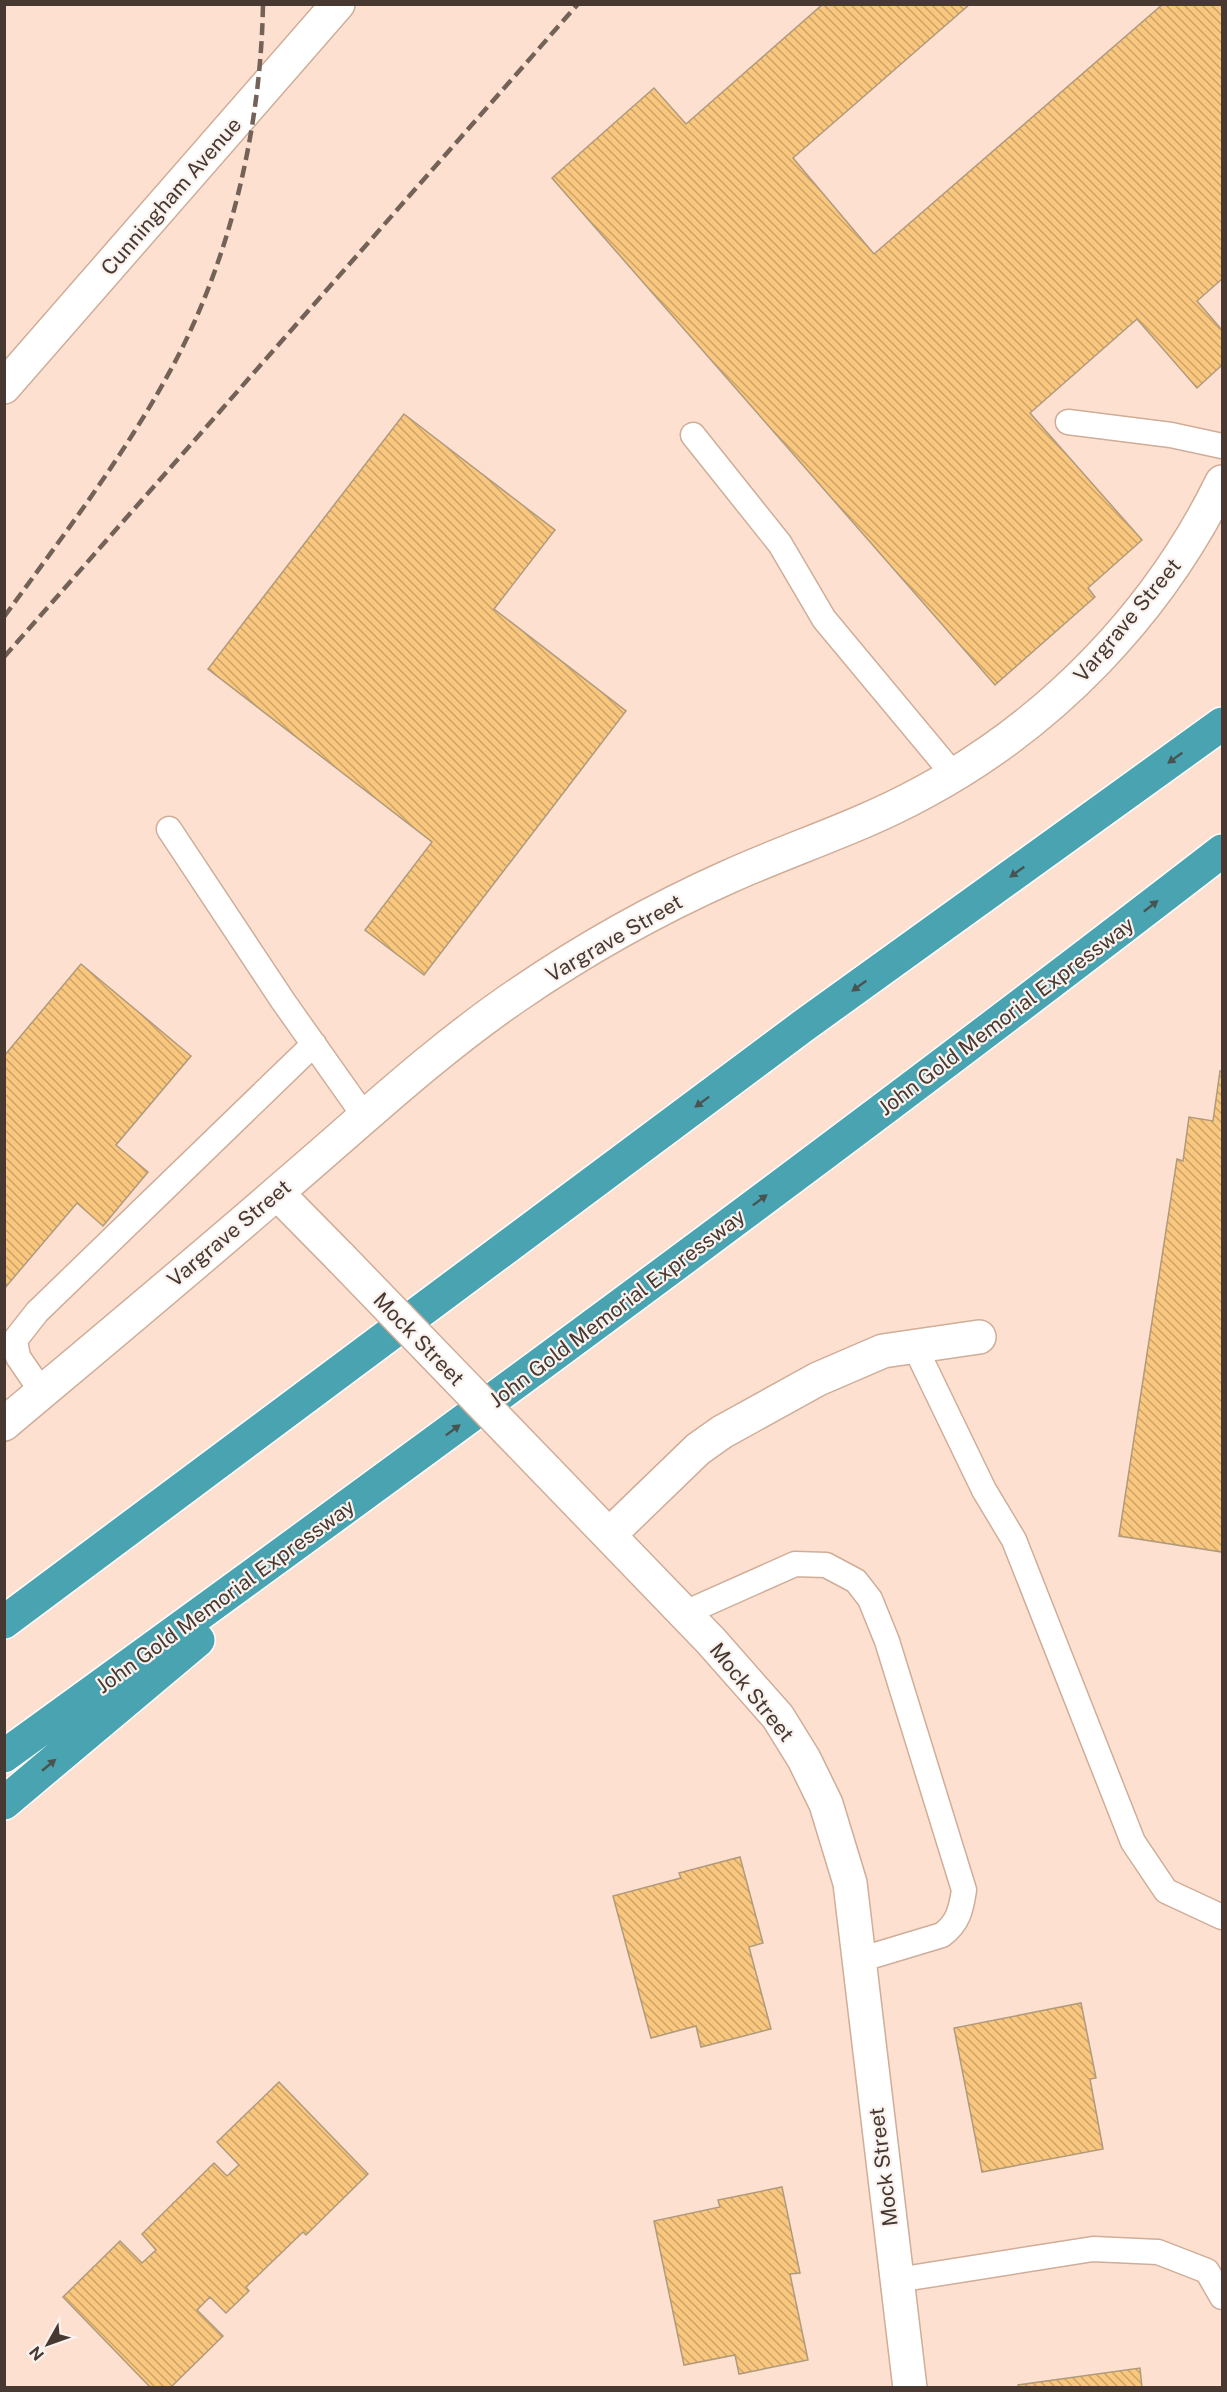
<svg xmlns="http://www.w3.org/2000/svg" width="1227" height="2392" viewBox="0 0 1227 2392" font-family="'Public Sans',sans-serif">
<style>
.building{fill:url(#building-back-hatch);stroke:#b09a7c;stroke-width:1.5}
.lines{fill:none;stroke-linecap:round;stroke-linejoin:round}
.service-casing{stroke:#cfad99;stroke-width:27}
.minor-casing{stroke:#cfad99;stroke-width:36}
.tertiary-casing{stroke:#cfad99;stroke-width:36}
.motorway-casing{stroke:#fff;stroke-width:36}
.service{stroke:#fff;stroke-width:24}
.minor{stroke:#fff;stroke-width:33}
.tertiary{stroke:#fff;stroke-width:33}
.motorway{stroke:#49a3b0;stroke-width:33}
.rail{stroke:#746258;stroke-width:4.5;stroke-dasharray:12 6;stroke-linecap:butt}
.minor-bridge-casing{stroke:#cfad99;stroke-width:36;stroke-linecap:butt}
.minor-bridge{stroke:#fff;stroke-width:33}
.oneway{fill:#485451}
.labels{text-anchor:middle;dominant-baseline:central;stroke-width:4.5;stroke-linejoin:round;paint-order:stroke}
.street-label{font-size:21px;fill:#473931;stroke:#f9f2ee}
</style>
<defs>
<pattern id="building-back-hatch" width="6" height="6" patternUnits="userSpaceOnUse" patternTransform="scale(1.5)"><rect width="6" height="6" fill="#fac77f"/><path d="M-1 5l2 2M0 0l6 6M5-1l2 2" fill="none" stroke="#cca369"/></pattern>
</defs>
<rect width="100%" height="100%" fill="#fde0cf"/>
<!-- building -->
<path class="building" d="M 823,4 L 970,4 L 793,158 L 874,254 L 1163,4 L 1222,4 L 1222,279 L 1197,301 L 1222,330 L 1222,365 L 1197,388 L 1137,319 L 1030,413 L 1142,540 L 1088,588 L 1095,597 L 995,685 L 552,178 L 654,88 L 686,124 Z
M 404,414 L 555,530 L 494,609 L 626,711 L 424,975 L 365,930 L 432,842 L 208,669 Z
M 81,964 L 191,1056 L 116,1145 L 148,1172 L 103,1226 L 77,1203 L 4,1289 L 4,1056 Z
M 1220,1071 L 1222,1072 L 1222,1552 L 1119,1536 L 1177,1159 L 1183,1161 L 1189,1117 L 1213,1121 Z
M 740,1857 L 763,1943 L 749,1947 L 771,2029 L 701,2047 L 696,2026 L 651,2038 L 613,1896 L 681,1878 L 679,1873 Z
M 1081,2003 L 1096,2078 L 1090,2079 L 1103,2149 L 982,2172 L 954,2028 Z
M 279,2082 L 368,2174 L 306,2235 L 303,2232 L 246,2287 L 249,2291 L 226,2313 L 210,2297 L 197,2310 L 223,2336 L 170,2388 L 151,2388 L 63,2297 L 120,2241 L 142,2263 L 156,2250 L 142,2234 L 214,2163 L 227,2176 L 239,2165 L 217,2142 Z
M 782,2187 L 800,2273 L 790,2274 L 808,2360 L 739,2374 L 735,2355 L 684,2365 L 654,2221 L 720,2207 L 718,2200 Z
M 1140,2368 L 1142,2388 L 1018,2388 L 1018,2385 Z"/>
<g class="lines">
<!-- service casing -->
<g class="service-casing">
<path id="service" d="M 1068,422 L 1171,435 L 1222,446
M 693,435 L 780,544 L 824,619 L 953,774
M 169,829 L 283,1001 L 365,1117
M 914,1345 L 984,1490 L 1014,1540 L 1133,1842 L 1166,1891 L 1222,1917
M 42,1392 L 18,1357 L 15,1340 L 37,1312 L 314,1044
M 685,1613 L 795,1564 L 826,1565 L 856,1581 L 870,1599 L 887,1641 L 964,1890 C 961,1910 958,1923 942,1935 L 859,1960
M 897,2280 L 1093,2249 L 1158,2252 L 1207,2271 L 1222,2297"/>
</g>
<!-- minor casing -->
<g class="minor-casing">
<path id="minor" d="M 4,387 L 338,4
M 277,1193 L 341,1258
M 546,1470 L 711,1641 L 778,1717 L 804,1759 L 826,1804 L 850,1883 L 910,2388
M 609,1535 L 698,1449 L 722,1432 L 818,1379 L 883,1351 L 979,1337"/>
</g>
<!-- tertiary casing -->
<g class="tertiary-casing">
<path id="tertiary" d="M 4,1424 C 98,1345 193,1266 286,1185 C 361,1121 434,1052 516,996 C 583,950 654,910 728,877 C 792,848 860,827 922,793 C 1051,724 1158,613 1222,482"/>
</g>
<!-- motorway casing -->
<g class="motorway-casing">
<path id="motorway" d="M 4,1622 L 803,1026 L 1222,724
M 4,1756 C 414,1459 822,1160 1222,851
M 4,1803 L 198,1640"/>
</g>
<!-- service -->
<use href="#service" class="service"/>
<!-- minor -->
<use href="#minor" class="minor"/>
<!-- tertiary -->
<use href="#tertiary" class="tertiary"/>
<!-- motorway -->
<use href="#motorway" class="motorway"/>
<!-- rail -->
<path class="rail" d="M 4,617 C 65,533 128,451 176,360 C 232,253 261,125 263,4
M 4,657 L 578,4"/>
<!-- minor-bridge casing -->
<g class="minor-bridge-casing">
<path id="minor-bridge" d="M 341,1258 L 546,1470"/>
</g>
<!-- minor-bridge -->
<use href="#minor-bridge" class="minor-bridge"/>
</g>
<!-- one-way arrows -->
<defs><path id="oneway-solid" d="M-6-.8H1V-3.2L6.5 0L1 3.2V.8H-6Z" transform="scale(1.5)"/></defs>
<g class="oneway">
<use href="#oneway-solid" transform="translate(1175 758) rotate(144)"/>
<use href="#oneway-solid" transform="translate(1017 872) rotate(144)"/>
<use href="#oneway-solid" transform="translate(1151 906) rotate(-38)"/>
<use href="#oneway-solid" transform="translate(859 986) rotate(144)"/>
<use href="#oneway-solid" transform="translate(702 1102) rotate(143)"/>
<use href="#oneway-solid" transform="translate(760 1200) rotate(-37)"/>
<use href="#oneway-solid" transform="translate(453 1430) rotate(-37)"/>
<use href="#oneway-solid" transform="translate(49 1765) rotate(-40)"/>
</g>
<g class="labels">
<!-- street labels -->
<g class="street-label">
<text transform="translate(171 196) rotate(-49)">Cunningham Avenue</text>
<text transform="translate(1127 620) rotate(-50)">Vargrave Street</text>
<text transform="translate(614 938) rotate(-30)">Vargrave Street</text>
<text transform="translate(1006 1016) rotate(-37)">John Gold Memorial Expressway</text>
<text transform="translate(229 1233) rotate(-40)">Vargrave Street</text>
<text transform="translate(617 1308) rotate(-37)">John Gold Memorial Expressway</text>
<text transform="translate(419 1339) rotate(46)">Mock Street</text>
<text transform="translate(225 1596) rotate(-36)">John Gold Memorial Expressway</text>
<text transform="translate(752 1692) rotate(51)">Mock Street</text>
<text transform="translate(883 2167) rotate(-97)">Mock Street</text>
</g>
</g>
<!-- border -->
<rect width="1227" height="2392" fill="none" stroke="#473931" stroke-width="12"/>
<!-- north arrow -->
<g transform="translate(48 2344) rotate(230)" stroke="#f9f2ee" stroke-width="4.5" paint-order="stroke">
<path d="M0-4.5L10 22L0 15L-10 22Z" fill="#473931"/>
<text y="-9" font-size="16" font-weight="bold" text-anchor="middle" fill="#473931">N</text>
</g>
</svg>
